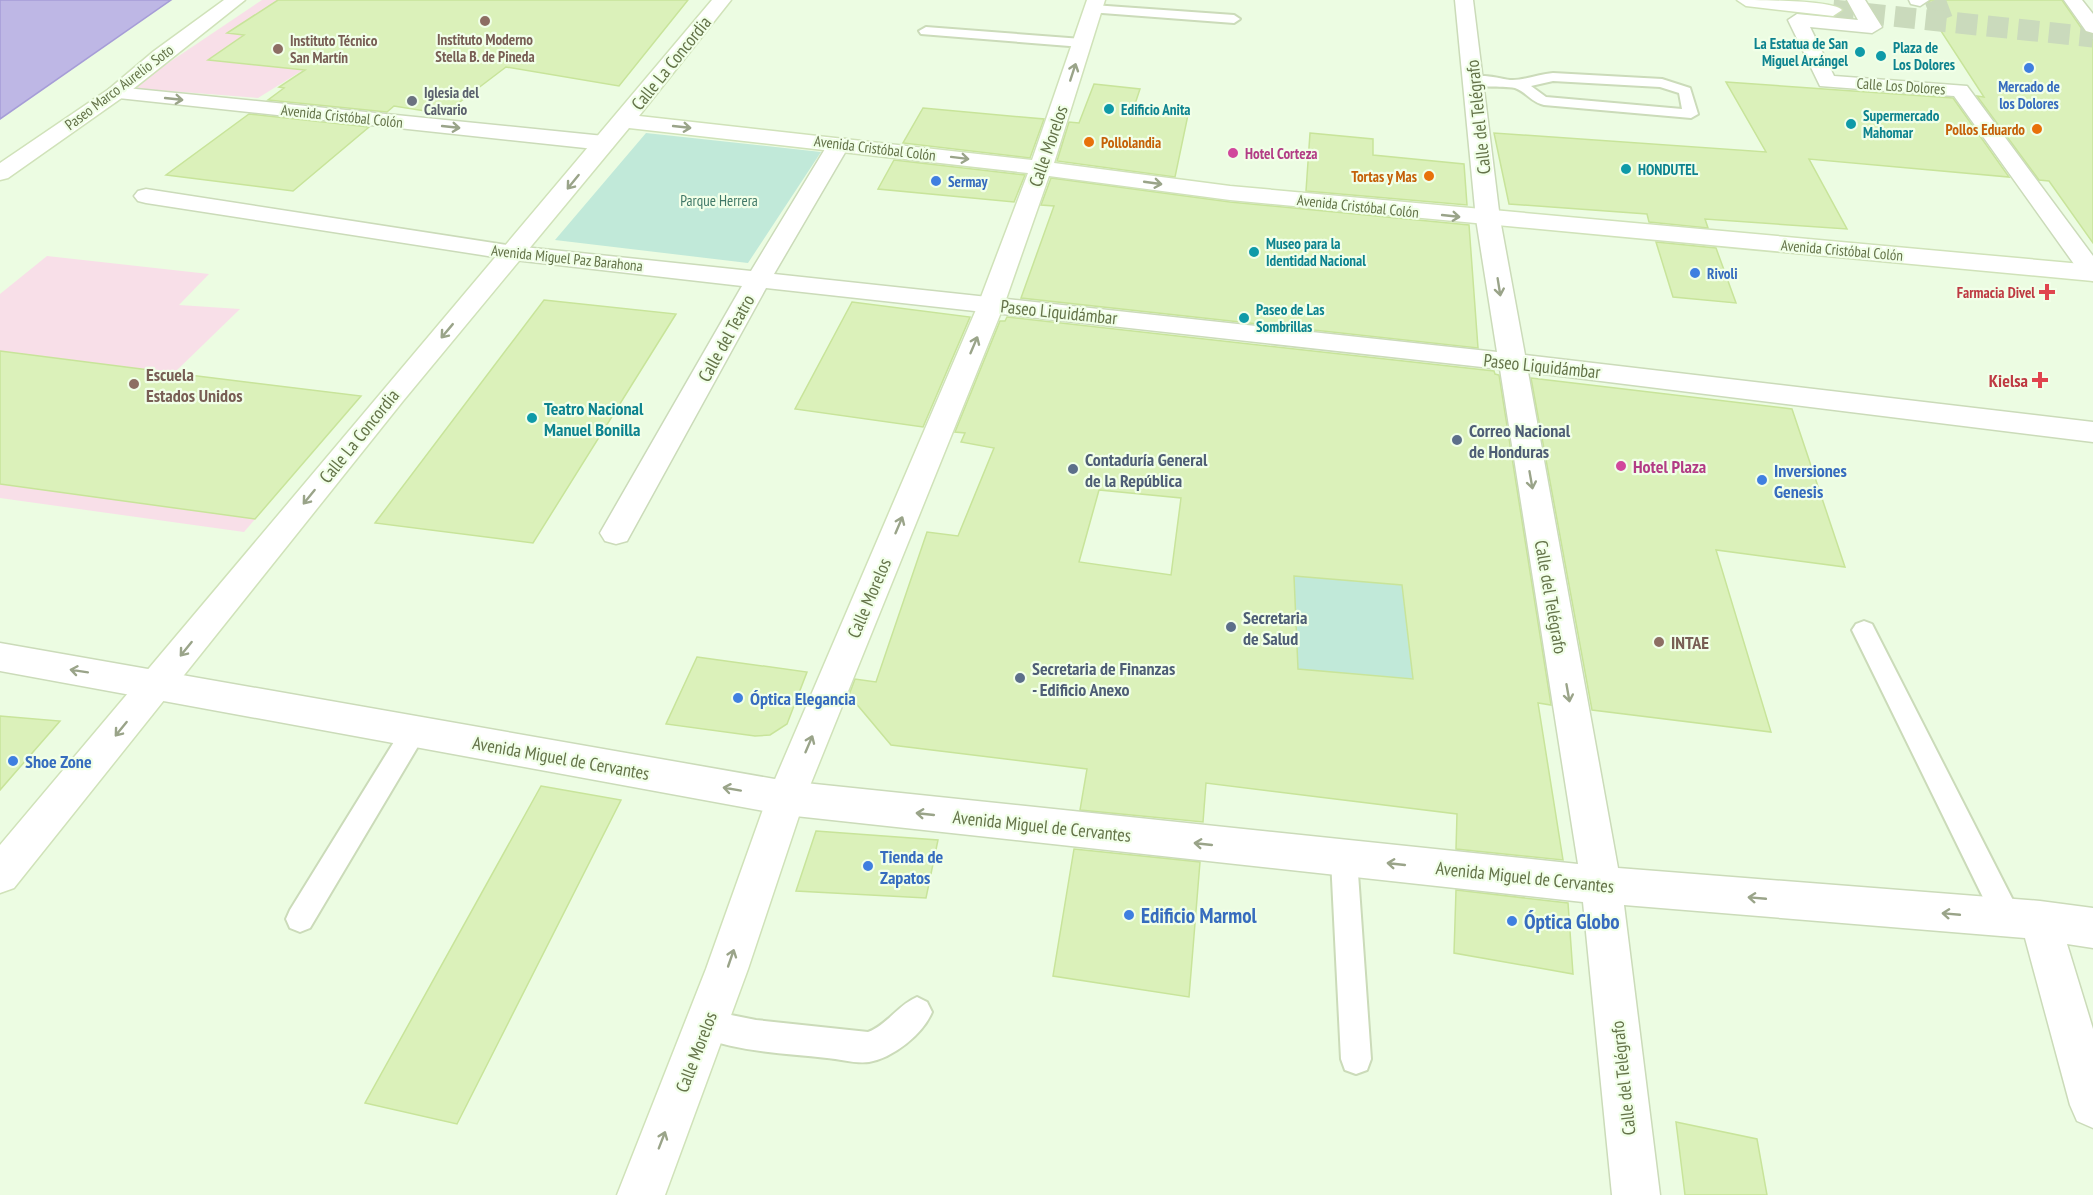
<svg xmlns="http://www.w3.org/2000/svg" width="2093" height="1195" viewBox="0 0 2093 1195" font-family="'PT Sans Narrow',sans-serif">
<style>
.education{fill:#f8dfe8}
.green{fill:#c1e9d9}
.water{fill:#beb7e5;stroke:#a69dd7;stroke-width:1.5}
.building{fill:#dbf1ba;stroke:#c8e49a;stroke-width:1.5;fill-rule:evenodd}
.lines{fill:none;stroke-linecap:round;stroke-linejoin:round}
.street-tunnel{stroke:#cadabc;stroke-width:21;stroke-dasharray:21 10;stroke-linecap:butt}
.secondary-tunnel{stroke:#cadabc;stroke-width:21;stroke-dasharray:21 10;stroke-linecap:butt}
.lane-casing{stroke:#cbdbb9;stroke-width:4}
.street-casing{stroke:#cbdbb9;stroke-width:3}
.secondary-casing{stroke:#d0e2b9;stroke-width:3}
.lane{fill:#fff;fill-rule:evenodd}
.street{fill:#fff;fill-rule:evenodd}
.secondary{fill:#fff;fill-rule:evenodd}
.oneway{stroke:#9aa489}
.education-dot{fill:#8d6e63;stroke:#f1ffe8;stroke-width:2}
.culture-dot{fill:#0f9aa8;stroke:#f1ffe8;stroke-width:2}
.shop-dot{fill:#3f7fe0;stroke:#f1ffe8;stroke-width:2}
.worship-dot{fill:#6b7280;stroke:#f1ffe8;stroke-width:2}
.food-dot{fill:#e8710a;stroke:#f1ffe8;stroke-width:2}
.hotel-dot{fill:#d1479c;stroke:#f1ffe8;stroke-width:2}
.health-dot{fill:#e0444e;stroke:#f1ffe8;stroke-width:2}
.service-dot{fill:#5c6f8a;stroke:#f1ffe8;stroke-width:2}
.labels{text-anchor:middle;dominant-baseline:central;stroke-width:4.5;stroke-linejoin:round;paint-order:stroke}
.far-education-label{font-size:15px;font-weight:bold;fill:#785e54;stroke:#f1ffe8}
.far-culture-label{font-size:15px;font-weight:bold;fill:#0d838f;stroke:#f1ffe8;text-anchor:start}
.far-street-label{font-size:15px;fill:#647349;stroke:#f1ffe8}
.far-shop-label{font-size:15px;font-weight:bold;fill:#366cbe;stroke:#f1ffe8;text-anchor:start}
.far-worship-label{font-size:15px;font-weight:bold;fill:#5b616d;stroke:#f1ffe8;text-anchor:start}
.far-food-label{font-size:15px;font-weight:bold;fill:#c56008;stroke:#f1ffe8;text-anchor:end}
.far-hotel-label{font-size:15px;font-weight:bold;fill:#b23c85;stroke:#f1ffe8;text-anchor:start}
.far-park-label{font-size:15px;fill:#417968;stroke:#f1ffe8}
.far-health-label{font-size:15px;font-weight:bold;fill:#be3a42;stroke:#f1ffe8;text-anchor:end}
.street-label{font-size:18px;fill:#647349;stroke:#f1ffe8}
.education-label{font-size:18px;font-weight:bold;fill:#785e54;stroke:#f1ffe8;text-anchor:start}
.health-label{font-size:18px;font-weight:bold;fill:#be3a42;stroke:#f1ffe8;text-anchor:end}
.culture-label{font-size:18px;font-weight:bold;fill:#0d838f;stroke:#f1ffe8;text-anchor:start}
.service-label{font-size:18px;font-weight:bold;fill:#4e5e75;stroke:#f1ffe8;text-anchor:start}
.hotel-label{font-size:18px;font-weight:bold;fill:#b23c85;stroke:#f1ffe8;text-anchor:start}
.shop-label{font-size:18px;font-weight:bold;fill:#366cbe;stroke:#f1ffe8;text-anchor:start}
.near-shop-label{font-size:21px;font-weight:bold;fill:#366cbe;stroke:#f1ffe8;text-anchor:start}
</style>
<rect width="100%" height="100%" fill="#ecfce2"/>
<!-- education -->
<path class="education" d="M 262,0 L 588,0 L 324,57 L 258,98 L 131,88 Z
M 47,256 L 209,274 L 179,305 L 240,309 L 174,373 L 361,396 L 244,532 L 0,498 L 0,294 Z"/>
<!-- green -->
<path class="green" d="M 646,133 L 821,152 L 748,263 L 555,240 Z
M 1294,576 L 1402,585 L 1413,679 L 1298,669 Z"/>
<!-- water -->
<path class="water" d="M 0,0 L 171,0 L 0,119 Z"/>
<!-- building -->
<path class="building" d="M 278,0 L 688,0 L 619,86 L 506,67 L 444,114 L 394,106 L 387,112 L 268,100 L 284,88 L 279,87 L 305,70 L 208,60 L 244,35 L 227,33 Z
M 1931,0 L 2062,0 L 2084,32 L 2093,40 L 2093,243 L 2049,181 L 2039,180 L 1977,96 L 1984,97 L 1939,28 L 1927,4 Z
M 1726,82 L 1953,98 L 2009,177 L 1809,159 L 1847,229 L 1705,219 L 1708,228 L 1649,222 L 1647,214 L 1509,204 L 1494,133 L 1766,152 Z
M 1094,84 L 1140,89 L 1133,110 L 1188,115 L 1175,177 L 1057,161 L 1069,122 L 1079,123 Z
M 923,108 L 1044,119 L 1030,158 L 903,143 Z
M 249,114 L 369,127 L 293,191 L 166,175 Z
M 1310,133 L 1373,139 L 1373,155 L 1464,164 L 1467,205 L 1306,191 Z
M 894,160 L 1025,175 L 1014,202 L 878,189 Z
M 1051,178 L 1230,202 L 1469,225 L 1478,348 L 1021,298 L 1054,206 L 1041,205 Z
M 1656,242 L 1716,248 L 1736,303 L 1673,297 Z
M 544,300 L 676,314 L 533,543 L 375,523 Z
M 852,302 L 970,317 L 923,427 L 795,409 Z
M 1007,317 L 1494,371 L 1495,374 L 1499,375 L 1551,705 L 1538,703 L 1563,860 L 1456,849 L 1457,814 L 1206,783 L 1203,822 L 1080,810 L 1087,769 L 891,745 L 849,695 L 855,679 L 876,682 L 927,532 L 958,536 L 994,448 L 961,442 L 965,433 L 955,432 L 1000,321 L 1005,321 ZM 1099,490 L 1181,498 L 1171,575 L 1079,562 ZM 1294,576 L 1402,585 L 1413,679 L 1298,669 Z
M 0,351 L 173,373 L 361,396 L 255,519 L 0,484 Z
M 1531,378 L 1792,409 L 1845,567 L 1716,550 L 1771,732 L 1592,710 Z
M 697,657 L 807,672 L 787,724 L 770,735 L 755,736 L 666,724 Z
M 0,716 L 60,721 L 0,790 Z
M 541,786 L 621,800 L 457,1124 L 365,1103 Z
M 816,831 L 938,840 L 926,898 L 796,891 Z
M 1074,849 L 1200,862 L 1189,997 L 1053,976 Z
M 1456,890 L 1568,903 L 1573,974 L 1454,953 Z
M 1676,1122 L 1757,1139 L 1767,1195 L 1685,1195 Z"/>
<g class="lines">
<!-- street-tunnel -->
<path class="street-tunnel" d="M 1935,0 L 1943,21"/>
<!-- secondary-tunnel -->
<path class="secondary-tunnel" d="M 1833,10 L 2093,37"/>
<!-- lane casing -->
<g class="lane-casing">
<path id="lane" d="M 1093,5 L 1234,15 L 1240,19 L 1234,23 L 1089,12 L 1087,9 Z
M 926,27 L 1082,39 L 1089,43 L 1082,47 L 921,34 L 919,31 Z
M 1553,73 L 1662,79 L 1690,88 L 1698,114 L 1691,118 L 1544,105 C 1531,102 1525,91 1515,88 C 1501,85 1477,90 1467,80 C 1476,72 1498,78 1510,80 C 1523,81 1538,74 1553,73 ZM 1553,81 L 1660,87 L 1679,93 L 1682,109 L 1546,97 L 1531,86 Z
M 1864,621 L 1872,624 L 2018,910 L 2022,919 L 2018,928 L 2008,932 L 1998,928 L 1852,630 L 1856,624 Z
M 414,721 L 423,724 L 426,731 L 423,738 L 310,928 L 300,932 L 290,928 L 286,919 L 290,910 L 405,724 Z
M 1344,847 L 1353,850 L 1357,859 L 1371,1059 L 1367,1070 L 1356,1074 L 1345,1070 L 1341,1059 L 1331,859 L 1335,850 Z
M 917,997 L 927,1002 L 932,1012 C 923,1034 893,1058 869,1062 C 856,1064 840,1059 827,1058 C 784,1053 736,1052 696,1035 L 691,1025 L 696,1015 L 706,1010 L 756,1020 L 868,1032 C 887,1025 898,1005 917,997 Z"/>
</g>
<!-- street casing -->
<g class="street-casing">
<path id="street" d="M 1455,0 L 1473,0 L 1500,219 L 1525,355 L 2093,422 L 2093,442 L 1528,372 L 1618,868 L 2040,901 L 2093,908 L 2093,948 L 2067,944 L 2093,1029 L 2093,1128 L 2077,1121 L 2070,1105 L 2025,938 L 1624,905 L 1660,1195 L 1612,1195 L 1583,902 L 786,815 L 0,671 L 0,643 L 786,781 L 1578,864 L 1500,369 L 766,288 L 627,541 L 616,544 L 605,541 L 600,533 L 742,286 L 514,260 L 146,203 L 138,201 L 134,196 L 138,191 L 146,189 L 514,246 L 751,271 L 828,144 L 831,139 L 847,139 L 850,144 L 774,274 L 1497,352 L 1476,219 Z
M 1847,0 L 1865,0 L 1882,27 L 1872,33 L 1810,27 L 1834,76 L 1967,86 L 2093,256 L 2093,281 L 2084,278 L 1954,96 L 1820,86 L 1788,20 L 1797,14 L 1858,20 Z
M 1909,0 L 1929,0 L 1920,6 L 1911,4 Z
M 2064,0 L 2082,0 L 2093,14 L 2093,33 L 2086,31 Z
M 116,87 L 604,136 L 612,138 L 615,143 L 612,148 L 604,150 L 109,97 L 106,93 L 109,89 Z"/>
</g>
<!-- secondary casing -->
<g class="secondary-casing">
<path id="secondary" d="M 224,0 L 245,0 L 123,97 L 8,178 L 0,180 L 0,163 L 109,89 L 154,51 Z
M 712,0 L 731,0 L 639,116 L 1032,160 L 1087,0 L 1105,0 L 1054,163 L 1230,186 L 2093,265 L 2093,281 L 1230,200 L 1049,176 L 1004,305 L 805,798 L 748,969 L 665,1195 L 617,1195 L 706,969 L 767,798 L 978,305 L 1028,173 L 629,128 L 403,401 L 14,888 L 0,893 L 0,845 Z
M 1737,0 C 1755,0 1833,0 1842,10 L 1833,16 L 1746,6 Z"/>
</g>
<!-- lane -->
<use href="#lane" class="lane"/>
<!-- street -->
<use href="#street" class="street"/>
<!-- secondary -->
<use href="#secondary" class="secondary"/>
</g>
<!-- one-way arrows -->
<defs><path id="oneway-shaft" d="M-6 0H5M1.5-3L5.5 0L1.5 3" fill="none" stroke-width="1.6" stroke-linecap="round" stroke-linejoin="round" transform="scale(1.5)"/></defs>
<g class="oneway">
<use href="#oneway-shaft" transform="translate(1073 72) rotate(-72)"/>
<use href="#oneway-shaft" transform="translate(174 99) rotate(6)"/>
<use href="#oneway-shaft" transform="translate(451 127) rotate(6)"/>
<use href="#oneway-shaft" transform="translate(682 127) rotate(6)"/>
<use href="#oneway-shaft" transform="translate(960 158) rotate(7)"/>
<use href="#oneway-shaft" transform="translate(573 182) rotate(129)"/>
<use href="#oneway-shaft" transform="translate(1153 183) rotate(8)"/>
<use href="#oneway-shaft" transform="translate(1451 216) rotate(6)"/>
<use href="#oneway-shaft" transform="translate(1499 287) rotate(81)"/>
<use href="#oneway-shaft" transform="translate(447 331) rotate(130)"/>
<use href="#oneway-shaft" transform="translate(974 345) rotate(-67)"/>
<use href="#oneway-shaft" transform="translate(1531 480) rotate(80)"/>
<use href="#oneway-shaft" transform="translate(309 497) rotate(129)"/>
<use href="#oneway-shaft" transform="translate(899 525) rotate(-67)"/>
<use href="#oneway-shaft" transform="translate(186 649) rotate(129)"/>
<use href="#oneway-shaft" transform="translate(79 671) rotate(-171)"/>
<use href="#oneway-shaft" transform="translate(1568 693) rotate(80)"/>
<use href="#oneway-shaft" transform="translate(121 729) rotate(129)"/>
<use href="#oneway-shaft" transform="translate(809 744) rotate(-67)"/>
<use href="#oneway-shaft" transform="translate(732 789) rotate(-170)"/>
<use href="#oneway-shaft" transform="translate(925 814) rotate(-174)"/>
<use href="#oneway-shaft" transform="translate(1203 844) rotate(-174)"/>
<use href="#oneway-shaft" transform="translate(1396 864) rotate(-174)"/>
<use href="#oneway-shaft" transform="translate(1757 898) rotate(-175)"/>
<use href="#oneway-shaft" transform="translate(1951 914) rotate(-175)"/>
<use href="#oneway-shaft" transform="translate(731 958) rotate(-71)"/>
<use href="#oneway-shaft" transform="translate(662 1140) rotate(-69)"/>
</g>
<!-- markers -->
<g class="education-dot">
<circle cx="485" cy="21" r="6"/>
<circle cx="278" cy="49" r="6"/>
<circle cx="134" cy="384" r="6"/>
<circle cx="1659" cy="642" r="6"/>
</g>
<g class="culture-dot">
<circle cx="1860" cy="52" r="6"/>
<circle cx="1881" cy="56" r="6"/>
<circle cx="1109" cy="109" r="6"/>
<circle cx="1851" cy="124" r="6"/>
<circle cx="1626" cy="169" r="6"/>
<circle cx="1254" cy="252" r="6"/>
<circle cx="1244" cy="318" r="6"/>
<circle cx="532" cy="418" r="6"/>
</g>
<g class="shop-dot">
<circle cx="2029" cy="68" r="6"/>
<circle cx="936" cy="181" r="6"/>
<circle cx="1695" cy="273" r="6"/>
<circle cx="1762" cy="480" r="6"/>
<circle cx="738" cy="698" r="6"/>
<circle cx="13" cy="761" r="6"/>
<circle cx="868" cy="866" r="6"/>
<circle cx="1129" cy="915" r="6"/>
<circle cx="1512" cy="921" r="6"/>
</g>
<circle class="worship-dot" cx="412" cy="101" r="6"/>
<g class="food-dot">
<circle cx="2037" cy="129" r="6"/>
<circle cx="1089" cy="142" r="6"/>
<circle cx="1429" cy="176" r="6"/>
</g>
<g class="hotel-dot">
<circle cx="1233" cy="153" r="6"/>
<circle cx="1621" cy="466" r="6"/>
</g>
<g class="health-dot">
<path d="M2044 283h6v6h6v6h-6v6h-6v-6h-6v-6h6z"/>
<path d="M2037 371h6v6h6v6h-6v6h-6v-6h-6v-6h6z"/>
</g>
<g class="service-dot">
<circle cx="1457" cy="440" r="6"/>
<circle cx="1073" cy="469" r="6"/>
<circle cx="1231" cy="627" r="6"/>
<circle cx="1020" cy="678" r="6"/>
</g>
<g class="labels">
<!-- far-education labels -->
<g class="far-education-label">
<text x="485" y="39">Instituto Moderno<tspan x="485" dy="17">Stella B. de Pineda</tspan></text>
<text x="290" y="40" text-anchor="start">Instituto Técnico<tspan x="290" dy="17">San Martín</tspan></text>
</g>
<!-- far-culture labels -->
<g class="far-culture-label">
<text x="1848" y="43" text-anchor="end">La Estatua de San<tspan x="1848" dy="17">Miguel Arcángel</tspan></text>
<text x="1893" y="47">Plaza de<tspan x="1893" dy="17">Los Dolores</tspan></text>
<text x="1121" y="109">Edificio Anita</text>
<text x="1863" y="115">Supermercado<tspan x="1863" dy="17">Mahomar</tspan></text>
<text x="1638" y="169">HONDUTEL</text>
<text x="1266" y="243">Museo para la<tspan x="1266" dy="17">Identidad Nacional</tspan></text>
<text x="1256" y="309">Paseo de Las<tspan x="1256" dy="17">Sombrillas</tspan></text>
</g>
<!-- far-street labels -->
<g class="far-street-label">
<text transform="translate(1901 86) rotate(4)">Calle Los Dolores</text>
<text transform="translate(119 87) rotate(-37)">Paseo Marco Aurelio Soto</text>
<text transform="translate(342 116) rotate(6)">Avenida Cristóbal Colón</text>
<text transform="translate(875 148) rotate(7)">Avenida Cristóbal Colón</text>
<text transform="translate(1358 206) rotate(6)">Avenida Cristóbal Colón</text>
<text transform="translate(1842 250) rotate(5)">Avenida Cristóbal Colón</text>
<text transform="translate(567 258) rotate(6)">Avenida Miguel Paz Barahona</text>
</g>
<!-- far-shop labels -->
<g class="far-shop-label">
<text x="2029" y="86" text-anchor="middle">Mercado de<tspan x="2029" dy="17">los Dolores</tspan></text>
<text x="948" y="181">Sermay</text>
<text x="1707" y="273">Rivoli</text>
</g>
<!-- far-worship labels -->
<g class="far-worship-label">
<text x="424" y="92">Iglesia del<tspan x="424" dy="17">Calvario</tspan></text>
</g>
<!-- far-food labels -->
<g class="far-food-label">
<text x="2025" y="129">Pollos Eduardo</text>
<text x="1101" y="142" text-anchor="start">Pollolandia</text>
<text x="1417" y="176">Tortas y Mas</text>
</g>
<!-- far-hotel labels -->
<g class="far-hotel-label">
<text x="1245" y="153">Hotel Corteza</text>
</g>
<!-- far-park labels -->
<g class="far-park-label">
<text x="719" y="200">Parque Herrera</text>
</g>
<!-- far-health labels -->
<g class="far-health-label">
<text x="2035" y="292">Farmacia Divel</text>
</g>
<!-- street labels -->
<g class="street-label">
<text transform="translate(671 63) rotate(-51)">Calle La Concordia</text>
<text transform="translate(1478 117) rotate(-96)">Calle del Telégrafo</text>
<text transform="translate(1048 146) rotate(-71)">Calle Morelos</text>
<text transform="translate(1059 312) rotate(6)">Paseo Liquidámbar</text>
<text transform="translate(726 338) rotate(-61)">Calle del Teatro</text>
<text transform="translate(1542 366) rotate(6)">Paseo Liquidámbar</text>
<text transform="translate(359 436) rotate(-51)">Calle La Concordia</text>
<text transform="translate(1551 597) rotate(80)">Calle del Telégrafo</text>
<text transform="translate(869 598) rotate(-67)">Calle Morelos</text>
<text transform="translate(561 758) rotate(10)">Avenida Miguel de Cervantes</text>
<text transform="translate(1042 826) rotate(6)">Avenida Miguel de Cervantes</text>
<text transform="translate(1525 877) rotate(6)">Avenida Miguel de Cervantes</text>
<text transform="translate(696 1052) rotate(-69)">Calle Morelos</text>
<text transform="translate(1623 1078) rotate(-96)">Calle del Telégrafo</text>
</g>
<!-- education labels -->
<g class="education-label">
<text x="146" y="374">Escuela<tspan x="146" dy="21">Estados Unidos</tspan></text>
<text x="1671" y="642">INTAE</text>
</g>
<!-- health labels -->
<g class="health-label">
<text x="2028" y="380">Kielsa</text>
</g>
<!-- culture labels -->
<g class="culture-label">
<text x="544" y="408">Teatro Nacional<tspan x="544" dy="21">Manuel Bonilla</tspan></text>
</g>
<!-- service labels -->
<g class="service-label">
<text x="1469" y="430">Correo Nacional<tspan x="1469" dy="21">de Honduras</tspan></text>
<text x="1085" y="459">Contaduría General<tspan x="1085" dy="21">de la República</tspan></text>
<text x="1243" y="617">Secretaria<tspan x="1243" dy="21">de Salud</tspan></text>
<text x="1032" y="668">Secretaria de Finanzas<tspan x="1032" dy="21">- Edificio Anexo</tspan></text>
</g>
<!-- hotel labels -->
<g class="hotel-label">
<text x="1633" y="466">Hotel Plaza</text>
</g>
<!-- shop labels -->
<g class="shop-label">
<text x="1774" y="470">Inversiones<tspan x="1774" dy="21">Genesis</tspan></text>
<text x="750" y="698">Óptica Elegancia</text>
<text x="25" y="761">Shoe Zone</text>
<text x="880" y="856">Tienda de<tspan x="880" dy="21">Zapatos</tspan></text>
</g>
<!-- near-shop labels -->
<g class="near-shop-label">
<text x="1141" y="915">Edificio Marmol</text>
<text x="1524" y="921">Óptica Globo</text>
</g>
</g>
</svg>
